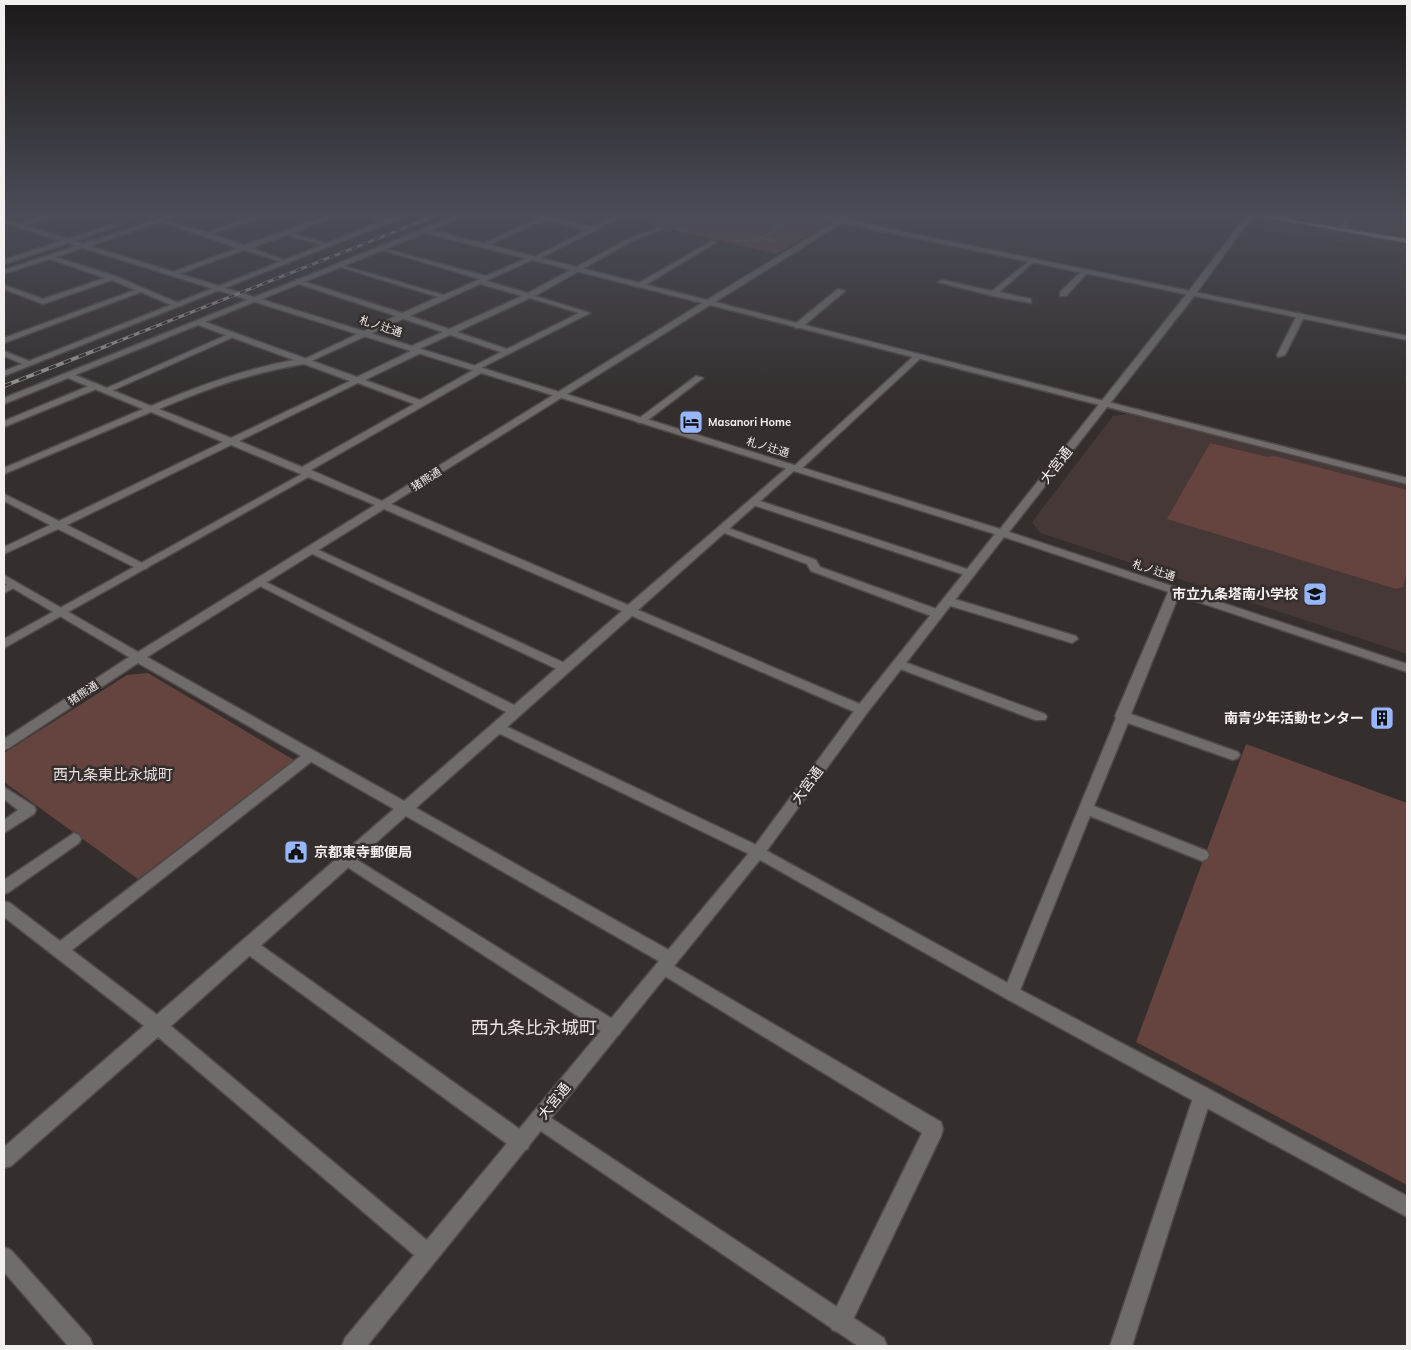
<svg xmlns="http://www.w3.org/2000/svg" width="1411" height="1350" viewBox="0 0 1411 1350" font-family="Mulish,'Noto Sans JP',sans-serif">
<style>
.built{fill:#453837}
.green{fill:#65433f}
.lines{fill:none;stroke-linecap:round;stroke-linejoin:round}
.service-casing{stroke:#4f4948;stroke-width:3}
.minor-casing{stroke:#4f4948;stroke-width:3}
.tertiary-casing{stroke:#4f4948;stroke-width:3}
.primary-casing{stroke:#4f4948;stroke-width:3}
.path{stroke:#797372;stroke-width:2;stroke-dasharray:1 1;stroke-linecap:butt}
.service{fill:#6f6c6b;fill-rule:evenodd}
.minor{fill:#6f6c6b;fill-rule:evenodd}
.tertiary{fill:#6f6c6b;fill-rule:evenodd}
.primary{fill:#ada7a6;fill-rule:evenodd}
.rail-far1-casing{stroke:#9a9594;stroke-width:3}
.rail-casing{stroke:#9a9594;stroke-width:4}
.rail-far1{stroke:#342e2d;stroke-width:2;stroke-dasharray:6;stroke-linecap:butt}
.rail{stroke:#342e2d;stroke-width:2.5;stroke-dasharray:8;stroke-linecap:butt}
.labels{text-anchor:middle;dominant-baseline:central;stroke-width:5;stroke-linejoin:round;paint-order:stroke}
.far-street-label{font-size:11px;fill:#f4f0ef;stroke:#342e2d}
.far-poi-label{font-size:11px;font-weight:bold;fill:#f4f0ef;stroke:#342e2d;text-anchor:start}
.street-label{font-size:14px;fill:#f4f0ef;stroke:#342e2d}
.poi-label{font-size:14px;font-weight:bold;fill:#f4f0ef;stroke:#342e2d;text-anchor:end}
.neighbourhood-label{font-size:15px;fill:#e8e0df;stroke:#342e2d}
.near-neighbourhood-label{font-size:18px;fill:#e8e0df;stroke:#342e2d}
</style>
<rect width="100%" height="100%" fill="#342e2d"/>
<!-- built -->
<path class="built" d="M 1185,215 L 1407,215 L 1407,254 Z
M 1127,414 L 1407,485 L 1407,654 L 1040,533 L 1032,522 L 1113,416 Z"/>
<!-- green -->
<path class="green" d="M 663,215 L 809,215 L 829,219 L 832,222 L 776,254 L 647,224 Z
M 1210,443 L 1268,457 L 1274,456 L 1407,490 L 1407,569 L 1403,587 L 1396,589 L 1167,519 Z
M 148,673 L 294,760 L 138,879 L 4,782 L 4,753 L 127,675 Z
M 1246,744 L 1407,803 L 1407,1185 L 1136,1042 Z"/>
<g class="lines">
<!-- service casing -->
<g class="service-casing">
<path id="service" d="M 49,215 L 57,215 L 20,227 L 15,226 Z
M 262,215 L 270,215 L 212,234 L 244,245 L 331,215 L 339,215 L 292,233 L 330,245 L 330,247 L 286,235 L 251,248 L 289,262 L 289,264 L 244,250 L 174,276 L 167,274 L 238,248 L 158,221 L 158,219 L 206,232 Z
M 539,215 L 593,227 L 618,215 L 625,215 L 537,260 L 532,260 L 486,281 L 528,293 L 628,239 L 658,228 L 663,229 L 632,241 L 535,296 L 590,313 L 477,370 L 470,368 L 501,352 L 450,335 L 415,351 L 409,351 L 409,347 L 443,332 L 403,319 L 307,363 L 300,361 L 396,316 L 296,283 L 296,279 L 402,313 L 438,297 L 337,266 L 337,264 L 444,295 L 480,279 L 378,249 L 378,247 L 486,276 L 529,257 L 534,257 L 587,230 L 545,220 L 485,246 L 480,245 L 538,219 L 536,217 ZM 480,284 L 522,296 L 449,329 L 410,316 ZM 530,298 L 579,313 L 507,349 L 457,332 Z
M 712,241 L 717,242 L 642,287 L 635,285 Z
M 49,255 L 115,276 L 183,305 L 176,307 L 141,292 L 4,343 L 4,338 L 135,290 L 112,280 L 43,304 L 4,289 L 4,285 L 43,299 L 105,278 L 47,258 L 46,257 Z
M 1033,258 L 1035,259 L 1035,261 L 999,292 L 1031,299 L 1031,303 L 993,296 L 938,282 L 942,280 L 992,291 Z
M 1083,270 L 1089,271 L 1066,296 L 1060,296 L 1060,292 Z
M 838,289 L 845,291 L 801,328 L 795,328 L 795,324 Z
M 1298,313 L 1305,315 L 1285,355 L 1278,357 L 1277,355 Z
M 231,333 L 238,335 L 109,392 L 102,390 Z
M 916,354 L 923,356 L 799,471 L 793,471 L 793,467 Z
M 696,376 L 703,378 L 644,423 L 638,423 L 638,419 Z
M 96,383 L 100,386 L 99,388 L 4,427 L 4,421 Z
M 309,470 L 314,473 L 312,475 L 4,648 L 4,639 Z
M 754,499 L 973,571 L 975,573 L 969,576 L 965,575 L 750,504 L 749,502 Z
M 723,526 L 816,560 L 820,567 L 942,611 L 944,614 L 938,618 L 934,617 L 811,571 L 807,564 L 719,531 L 719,527 Z
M 312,547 L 569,665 L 571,668 L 565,672 L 561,671 L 308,552 L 307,550 Z
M 260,579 L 520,708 L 521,711 L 515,716 L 510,714 L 256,584 L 254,582 L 256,580 Z
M 14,582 L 20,585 L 4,593 L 4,586 Z
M 1175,587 L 1181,590 L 1131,714 L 1238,752 L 1240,755 L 1238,758 L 1233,760 L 1128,723 L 1094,806 L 1207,851 L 1209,855 L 1207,859 L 1202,861 L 1090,816 L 1017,998 L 1011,1001 L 1005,998 L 1003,993 L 1116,718 L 1115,716 L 1169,590 Z
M 948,597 L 1076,636 L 1078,639 L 1072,643 L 944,604 L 942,601 L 944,598 Z
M 899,660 L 1045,714 L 1047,717 L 1045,720 L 1035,720 L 895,667 L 893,664 Z
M 497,722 L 763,848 L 765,852 L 763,856 L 758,858 L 753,856 L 492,730 L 490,727 L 492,724 Z
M 311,750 L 316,752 L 318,755 L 316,758 L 72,950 L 164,1020 L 167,1026 L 164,1032 L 158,1034 L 152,1032 L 4,917 L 4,901 L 10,903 L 60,941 L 306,752 Z
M 4,787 L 34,806 L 36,810 L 34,814 L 4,833 L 4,820 L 18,810 L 4,799 Z
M 74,833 L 79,835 L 81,839 L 79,843 L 9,892 L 4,894 L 4,880 Z
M 346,853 L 619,1023 L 622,1029 L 619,1035 L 613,1037 L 607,1035 L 341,863 L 339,859 L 341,855 Z
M 249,939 L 255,941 L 528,1135 L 530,1142 L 528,1149 L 521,1151 L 514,1149 L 243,951 L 241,946 L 243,941 Z
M 664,960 L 941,1122 L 943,1129 L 941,1136 L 848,1330 L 840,1333 L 832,1330 L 829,1322 L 922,1133 L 658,972 L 656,967 L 658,962 Z
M 1203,1086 L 1209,1089 L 1212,1095 L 1132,1346 L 1110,1346 L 1194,1095 L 1197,1089 Z"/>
</g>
<!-- minor casing -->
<g class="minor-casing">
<path id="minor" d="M 361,215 C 370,214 380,219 389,219 C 396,219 401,214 408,215 L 4,376 L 4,371 L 22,364 L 4,356 L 4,351 L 29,361 L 383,221 Z
M 458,215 L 466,215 L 431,230 L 707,300 L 836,221 L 812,215 L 840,218 L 846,215 L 853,215 L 847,220 L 1407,336 L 1407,340 L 842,223 L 715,302 L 1407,478 L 1407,484 L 710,305 L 391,504 L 628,605 L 789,466 L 795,466 L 795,470 L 638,610 L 867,707 L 868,710 L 867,713 L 857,713 L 632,616 L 416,808 L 676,954 L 678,959 L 676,964 L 670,966 L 664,964 L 406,816 L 171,1026 L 435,1247 L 438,1254 L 435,1261 L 428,1264 L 421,1261 L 158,1037 L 11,1166 L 4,1168 L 4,1147 L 394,809 L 138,663 L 9,748 L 4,750 L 4,739 L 129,657 L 4,583 L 4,575 L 138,652 L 375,505 L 231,445 L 67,525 L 146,565 L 148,567 L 146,569 L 138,569 L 58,529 L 4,554 L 4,547 L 50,525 L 4,501 L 4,494 L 59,521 L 223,442 L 151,412 L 4,474 L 4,468 L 143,409 L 68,378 L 4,404 L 4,398 ZM 425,233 L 702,303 L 382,501 L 311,470 L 483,372 L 483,368 L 477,368 L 420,400 L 365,380 L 421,353 L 421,349 L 415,349 L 357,377 L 205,322 ZM 198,325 L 294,360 C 244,369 198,386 151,406 L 75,375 ZM 304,364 L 350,381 L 231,438 L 159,409 C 209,388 250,373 304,364 ZM 358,383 L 414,404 L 302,467 L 239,441 ZM 384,509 L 622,611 L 404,801 L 147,657 Z
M 1346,215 L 1352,215 L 1344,231 L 1340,231 Z
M 758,846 L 1017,988 L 1209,1089 L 1407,1196 L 1407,1217 L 1005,998 L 753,856 L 751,852 L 753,848 Z
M 539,1110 L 884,1338 L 887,1346 L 858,1346 L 532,1125 L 530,1119 L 532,1113 Z
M 4,1247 L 11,1250 L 90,1338 L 93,1346 L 68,1346 L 4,1272 Z"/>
</g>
<!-- tertiary casing -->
<g class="tertiary-casing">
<path id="tertiary" d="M 171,215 L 179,215 L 90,246 L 1000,529 L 1189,291 L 1247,215 L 1253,215 L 1195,295 L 1009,532 L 1407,664 L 1407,672 L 1004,537 L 867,713 L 763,856 L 367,1346 L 342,1346 L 345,1338 L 753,848 L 857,707 L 995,534 L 83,248 L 4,274 L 4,270 L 76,246 L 68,243 L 4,264 L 4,260 L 61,241 L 4,223 L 4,219 L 68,239 L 118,223 L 123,224 L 75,241 L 83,244 Z"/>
</g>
<!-- primary casing -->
<g class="primary-casing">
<path id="primary" d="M 1252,215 L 1264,215 L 1407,239 L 1407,243 Z"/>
</g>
<!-- path -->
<path class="path" d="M 735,215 L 788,226
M 677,229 L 695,233
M 762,238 L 776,241
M 730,241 L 757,240 L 782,225"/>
<!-- service -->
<use href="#service" class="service"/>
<!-- minor -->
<use href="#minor" class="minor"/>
<!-- tertiary -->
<use href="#tertiary" class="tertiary"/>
<!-- primary -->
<use href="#primary" class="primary"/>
<!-- rail-far1 casing -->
<g class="rail-far1-casing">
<path id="rail-far1" d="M 106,346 L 437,215"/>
</g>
<!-- rail casing -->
<g class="rail-casing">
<path id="rail" d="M 4,386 L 109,345"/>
</g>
<!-- rail-far1 -->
<use href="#rail-far1" class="rail-far1"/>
<!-- rail -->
<use href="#rail" class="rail"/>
</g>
<!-- sky -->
<linearGradient id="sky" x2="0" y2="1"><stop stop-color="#1d1919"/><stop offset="0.53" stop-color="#4a4c57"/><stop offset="1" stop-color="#4a4c57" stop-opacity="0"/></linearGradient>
<rect width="1411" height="404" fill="url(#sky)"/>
<!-- icons -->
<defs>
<g id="hotel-square" transform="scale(1.25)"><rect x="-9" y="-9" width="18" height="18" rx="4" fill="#97b6fd" stroke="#342e2d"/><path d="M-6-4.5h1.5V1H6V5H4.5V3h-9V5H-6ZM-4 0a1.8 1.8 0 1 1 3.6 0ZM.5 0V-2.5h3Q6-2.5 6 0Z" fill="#111"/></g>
<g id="school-square" transform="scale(1.25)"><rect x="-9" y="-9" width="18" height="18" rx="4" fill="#97b6fd" stroke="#342e2d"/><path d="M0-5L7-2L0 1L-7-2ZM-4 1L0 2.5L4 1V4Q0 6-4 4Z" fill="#111"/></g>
<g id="building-square" transform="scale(1.25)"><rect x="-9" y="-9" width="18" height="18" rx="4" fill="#97b6fd" stroke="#342e2d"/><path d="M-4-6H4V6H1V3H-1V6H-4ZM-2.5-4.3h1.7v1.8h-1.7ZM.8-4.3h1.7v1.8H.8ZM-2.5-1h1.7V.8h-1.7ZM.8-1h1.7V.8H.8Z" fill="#111"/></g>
<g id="civic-square" transform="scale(1.25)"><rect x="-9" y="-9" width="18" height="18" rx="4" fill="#97b6fd" stroke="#342e2d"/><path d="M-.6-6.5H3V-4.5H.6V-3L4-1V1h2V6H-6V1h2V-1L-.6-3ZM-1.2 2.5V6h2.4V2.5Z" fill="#111"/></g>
</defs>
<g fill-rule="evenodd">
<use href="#hotel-square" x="691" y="422"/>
<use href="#school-square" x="1315" y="594"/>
<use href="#building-square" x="1382" y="718"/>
<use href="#civic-square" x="296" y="852"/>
</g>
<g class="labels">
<!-- far-street labels -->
<g class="far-street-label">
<text transform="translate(381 326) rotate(18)">札ノ辻通</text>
<text transform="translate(768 447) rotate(17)">札ノ辻通</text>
<text transform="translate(426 479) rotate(-32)">猪熊通</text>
<text transform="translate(1154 570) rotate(18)">札ノ辻通</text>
<text transform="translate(83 693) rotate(-33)">猪熊通</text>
</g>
<!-- far-poi labels -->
<g class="far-poi-label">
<text x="708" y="422">Masanori Home</text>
</g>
<!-- street labels -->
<g class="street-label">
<text transform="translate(1056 465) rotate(-52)">大宮通</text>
<text transform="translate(807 785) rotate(-54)">大宮通</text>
<text transform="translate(554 1101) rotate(-51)">大宮通</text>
</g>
<!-- poi labels -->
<g class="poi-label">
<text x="1298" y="594">市立九条塔南小学校</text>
<text x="1364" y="718">南青少年活動センター</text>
<text x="314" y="852" text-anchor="start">京都東寺郵便局</text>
</g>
<!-- neighbourhood labels -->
<g class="neighbourhood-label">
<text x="113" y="774">西九条東比永城町</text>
</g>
<!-- near-neighbourhood labels -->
<g class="near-neighbourhood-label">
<text x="534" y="1027">西九条比永城町</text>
</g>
</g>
<!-- border -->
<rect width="1411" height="1350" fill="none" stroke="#f4f0ef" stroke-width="10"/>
</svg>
